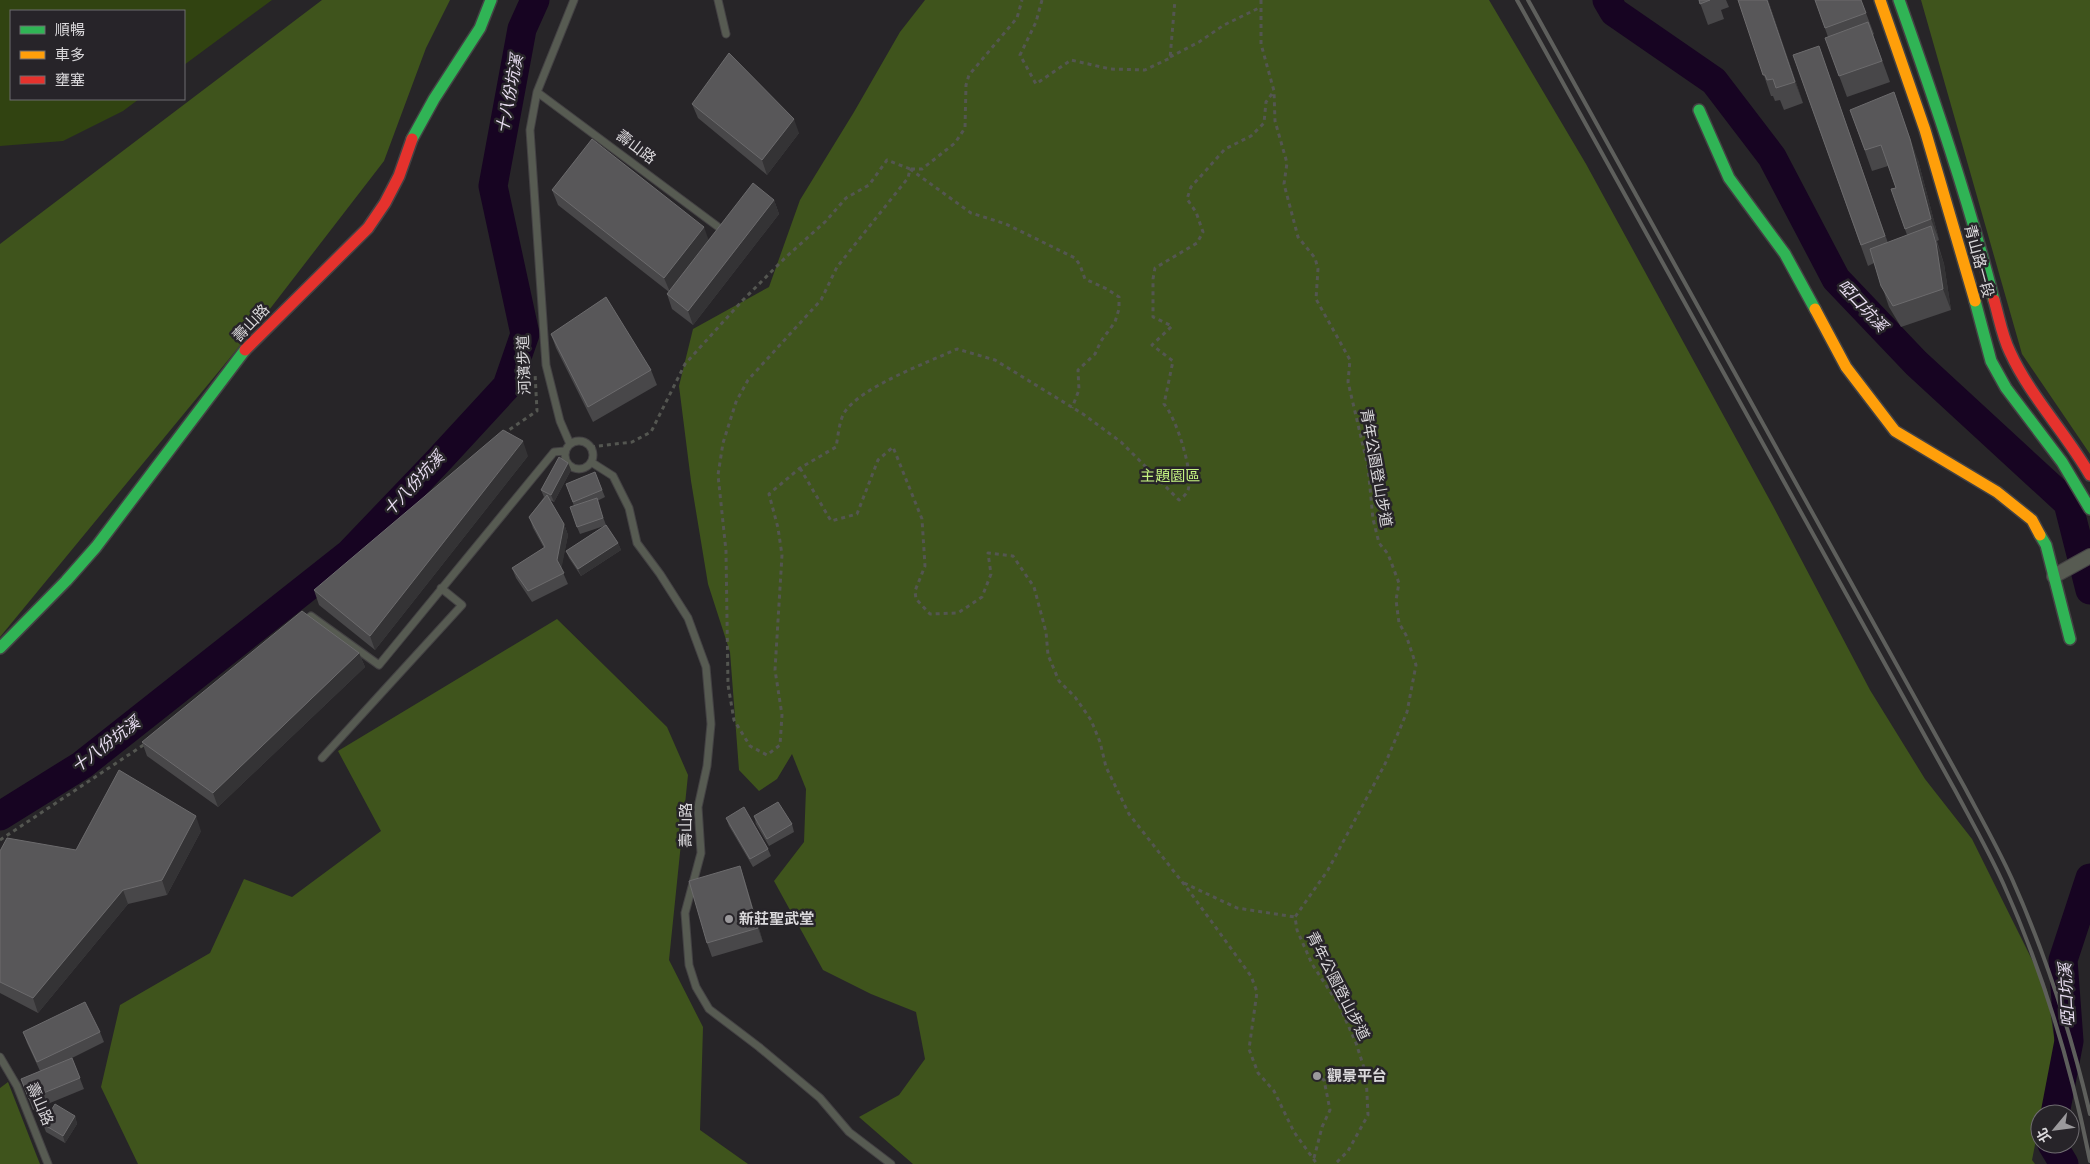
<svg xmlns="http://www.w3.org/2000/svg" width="2090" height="1164" viewBox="0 0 2090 1164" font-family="Signika,'Noto Sans TC',sans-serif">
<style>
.green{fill:#314311}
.forest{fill:#3f541c}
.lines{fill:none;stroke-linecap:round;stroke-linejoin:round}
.river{stroke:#170422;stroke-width:29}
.lane-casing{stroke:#444244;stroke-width:9}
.street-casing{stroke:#444244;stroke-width:16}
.fast-casing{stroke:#444244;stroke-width:14}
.slow-casing{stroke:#444244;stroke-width:14}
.jam-casing{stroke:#444244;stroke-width:14}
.path{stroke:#545651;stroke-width:3;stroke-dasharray:4 4;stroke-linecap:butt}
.lane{stroke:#575b52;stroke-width:7}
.street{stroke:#575b52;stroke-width:14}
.fast{stroke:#30b455;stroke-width:11}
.slow{stroke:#ff9f0a;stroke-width:11}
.jam{stroke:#e5322d;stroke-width:11}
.rail{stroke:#5e5f5c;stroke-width:4}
.wall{fill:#484749}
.shaded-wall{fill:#343335}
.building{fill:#585759;stroke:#6c6b6d}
.poi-dot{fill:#9b999c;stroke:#272429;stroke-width:2}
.labels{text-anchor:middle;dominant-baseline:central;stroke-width:5;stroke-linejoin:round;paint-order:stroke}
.street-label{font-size:15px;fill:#dad8db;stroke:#272429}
.park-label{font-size:15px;fill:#c4f281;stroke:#272429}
.poi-label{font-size:15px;font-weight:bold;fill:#dad8db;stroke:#272429;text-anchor:start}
.water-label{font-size:16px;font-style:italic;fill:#e9def2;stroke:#272429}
</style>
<rect width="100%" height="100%" fill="#272528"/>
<!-- green -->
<path class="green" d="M 0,0 L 272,0 L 184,65 L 184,11 L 11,11 L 11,99 L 139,99 L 123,111 L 63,141 L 0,146 Z"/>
<!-- forest -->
<path class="forest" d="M 322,0 L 450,0 L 426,48 L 384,161 L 266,314 L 0,637 L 0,244 Z
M 925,0 L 1489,0 L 1586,164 L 1773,506 L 1870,690 L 1925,779 L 1972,839 L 2047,990 L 2055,1044 L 2032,1160 L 2035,1164 L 913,1164 L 859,1117 L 899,1095 L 925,1059 L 916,1012 L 871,994 L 823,970 L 774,881 L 804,842 L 806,789 L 792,754 L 777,779 L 759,791 L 739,770 L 730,652 L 708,584 L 691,481 L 679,386 L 693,329 L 769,287 L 800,200 L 854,112 L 900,32 Z
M 1921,0 L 2090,0 L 2090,454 L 2022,354 Z
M 557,619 L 667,727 L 688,775 L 669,960 L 703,1027 L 700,1130 L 748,1164 L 138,1164 L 101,1087 L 120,1005 L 210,953 L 244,879 L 292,897 L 381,831 L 338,751 Z
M 8,1082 L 36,1154 L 40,1164 L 0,1164 L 0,1088 Z"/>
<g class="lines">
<!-- river -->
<path class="river" d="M 1607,0 L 1614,12 L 1714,81 L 1772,157 L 1836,279 L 1916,363 L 2068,503 L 2090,590
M 0,816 L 82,765 L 349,554 L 437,462 L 507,386 L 525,334 L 493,186 L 522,29 L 535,0
M 2055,1114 L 2069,1041 L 2063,960 L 2090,878
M 2052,1144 L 2064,1164"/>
<!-- lane casing -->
<g class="lane-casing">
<path id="lane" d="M 718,0 L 726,34
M 537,92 L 717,226
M565 455a14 14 0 1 1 28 0a14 14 0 1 1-28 0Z
M 570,444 L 560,421 L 546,365 L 530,130 L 537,92 L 574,0
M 591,462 L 613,476 L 629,508 L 637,543 L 660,574 L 688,618 L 706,667 L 711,724 L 707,766 L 698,807 L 701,853 L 685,913 L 689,965 L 696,987 L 709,1009 L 759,1047 L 820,1098 L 849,1132 L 891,1164
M 303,623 L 311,616 L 379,665 L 554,452 L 565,451
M 322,758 L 462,605 L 441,588
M 0,1057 L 17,1086 L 48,1164"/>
</g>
<!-- street casing -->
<g class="street-casing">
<path id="street" d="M 2054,576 L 2090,556"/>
</g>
<!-- fast casing -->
<g class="fast-casing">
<path id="fast" d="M 1899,0 C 1934,99 1968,198 1994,300
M 1699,110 L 1729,178 L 1785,254 L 1815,309
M 412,139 L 434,99 L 480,28 L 491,0
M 1975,301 L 1991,361 L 2006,388 L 2062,462 L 2090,509
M 2040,535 L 2046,545 L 2070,639
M 0,648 L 66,581 L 96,547 L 245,350"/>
</g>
<!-- slow casing -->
<g class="slow-casing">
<path id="slow" d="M 1880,0 L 1925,130 L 1975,301
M 1815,309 L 1846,367 L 1895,431 L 1997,492 L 2032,520 L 2040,535"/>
</g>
<!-- jam casing -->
<g class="jam-casing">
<path id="jam" d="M 1994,300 C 1999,317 2002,336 2010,352 C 2030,396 2066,433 2090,475
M 245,350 L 368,228 L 385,203 L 399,176 L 412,139"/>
</g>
<!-- path -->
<path class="path" d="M 1042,0 L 1036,22 L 1020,55 L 1036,84 L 1071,60 L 1110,69 L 1145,70 L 1170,58 L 1175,0
M 1261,0 L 1261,44 L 1274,91 L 1275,121 L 1287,163 L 1284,184 L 1298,237 L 1315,258 L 1318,269 L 1316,299 L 1350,360 L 1348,382 L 1368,467 L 1373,519 L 1379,543 L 1388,554 L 1399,583 L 1396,600 L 1399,623 L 1406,635 L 1416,665 L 1407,712 L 1385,764 L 1328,870 L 1295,917 L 1297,930 L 1312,964 L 1339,1005 L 1356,1043 L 1366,1074 L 1368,1115 L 1348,1151 L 1335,1164
M 1170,57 L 1199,42 L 1224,25 L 1261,7
M 910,169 L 971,213 L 1006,224 L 1075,258 L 1080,265 L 1085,279 L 1107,289 L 1119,297 L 1119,309 L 1115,322 L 1101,341 L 1095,354 L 1078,370 L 1079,390 L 1072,408
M 911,169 L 922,169 L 955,143 L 965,128 L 966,85 L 969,75 L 1017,18 L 1022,0
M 503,434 L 537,411 L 535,373
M 591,447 L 632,442 L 651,432 L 685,364 L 743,300 L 786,257 L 826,221 L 846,198 L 869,185 L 887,160 L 910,169 L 908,178 L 837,267 L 821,300 L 748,380 L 736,402 L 723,443 L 718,475 L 726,551 L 728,685 L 734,720 L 750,746 L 767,755 L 780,745 L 782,715 L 775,670 L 782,555 L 778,528 L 769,494 L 800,468 L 836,447 C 838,437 839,422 844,413 C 860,387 929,362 957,349 L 995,360 L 1083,414 L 1121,442 L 1179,500 C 1185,496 1189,492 1189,484 C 1191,465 1176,418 1164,404 L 1173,361 L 1152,345 L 1172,326 L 1153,317 L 1153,279 L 1155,268 L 1197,243 L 1203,232 L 1196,212 L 1187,199 L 1191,187 L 1225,149 L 1251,136 L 1264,123 L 1266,102 L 1274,91
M 800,468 L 831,521 L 857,514 L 878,460 L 893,447 L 922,519 L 925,566 L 915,591 L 916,599 L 930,614 L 958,613 L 982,597 L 991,574 L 988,553 L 1013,556 L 1034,587 L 1046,632 L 1048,655 L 1059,681 L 1075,697 L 1091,720 L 1100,742 L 1106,767 L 1129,814 L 1190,892 L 1251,976 L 1257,992 L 1249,1049 L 1258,1073 L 1274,1091 L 1294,1132 L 1317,1164
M 0,840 L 145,744
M 1184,883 L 1237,908 L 1295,917
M 1314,1158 L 1322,1127 L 1330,1110 L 1324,1080 L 1317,1076"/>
<!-- lane -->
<use href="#lane" class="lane"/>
<!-- street -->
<use href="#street" class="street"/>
<!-- fast -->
<use href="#fast" class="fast"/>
<!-- slow -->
<use href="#slow" class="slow"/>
<!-- jam -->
<use href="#jam" class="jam"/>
<!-- rail -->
<path class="rail" d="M 1517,0 L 1956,792 C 1972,822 1989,852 2003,883 C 2043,972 2071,1065 2090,1161
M 1528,0 L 1965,788 C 1981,818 1998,848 2012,879 C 2046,955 2071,1033 2090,1114"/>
</g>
<!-- wall -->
<path class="wall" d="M 1699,0 L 1726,0 L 1729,7 L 1721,10 L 1724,19 L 1708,25 Z
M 1738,0 L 1768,0 L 1803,103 L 1784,110 L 1780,100 L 1775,101 L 1773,96 L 1771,96 Z
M 1815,0 L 1861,0 L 1874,34 L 1873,35 L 1890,82 L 1847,97 L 1825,38 L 1828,37 Z
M 1819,46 L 1888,243 L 1907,235 L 1891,189 L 1896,188 L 1888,166 L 1872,171 L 1850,110 L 1918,160 L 1939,240 L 1937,241 L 1944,264 L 1951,310 L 1901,327 L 1889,307 L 1874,263 L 1868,266 L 1793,55 Z
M 692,104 L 799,133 L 767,175 L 698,118 Z
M 552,190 L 709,240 L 774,200 L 779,214 L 693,325 L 672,309 L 667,294 L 669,292 L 558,205 Z
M 551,334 L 651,370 L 657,385 L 593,422 L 556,348 Z
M 528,456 L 375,650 L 319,605 L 314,590 Z
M 568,463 L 571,470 L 554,502 L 550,500 L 564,524 L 568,535 L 561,568 L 568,584 L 532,602 L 516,578 L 512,568 L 544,548 L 533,528 L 529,517 L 544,497 L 541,490 Z
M 595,472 L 605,497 L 597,501 L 606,525 L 618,543 L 621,550 L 581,576 L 569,558 L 566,551 L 604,526 L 580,534 L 577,527 L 574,506 L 566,484 Z
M 359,653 L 365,667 L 218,807 L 147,756 L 142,742 Z
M 754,816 L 792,824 L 794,832 L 769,846 L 756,824 Z
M 726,818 L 768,849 L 771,856 L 753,867 L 729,826 Z
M 201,831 L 167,895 L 128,904 L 38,1013 L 0,993 L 0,851 L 76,850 Z
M 740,866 L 745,881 L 763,942 L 712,957 L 707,943 Z
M 23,1032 L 100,1032 L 104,1042 L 72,1058 L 84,1089 L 33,1110 L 21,1079 L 40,1071 L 27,1043 Z
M 75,1116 L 77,1124 L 65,1143 L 46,1132 L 43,1124 Z"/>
<!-- shaded-wall -->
<path class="shaded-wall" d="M 1767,0 L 1768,0 L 1803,103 L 1795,82 Z
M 1894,92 L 1918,160 L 1939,240 L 1931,219 Z
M 794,119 L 799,133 L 767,175 L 762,160 Z
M 774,200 L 779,214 L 693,325 L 688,311 Z
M 1931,226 L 1944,264 L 1951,310 L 1943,289 Z
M 704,227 L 709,241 L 670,292 L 664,278 Z
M 523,441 L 528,456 L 375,650 L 370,636 Z
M 568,463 L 571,470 L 554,502 L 551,495 Z
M 564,524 L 568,535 L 561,571 L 557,560 Z
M 618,543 L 621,550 L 581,576 L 578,569 Z
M 359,653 L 365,667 L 218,807 L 213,793 Z
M 196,816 L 201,831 L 167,895 L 162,880 Z
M 740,866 L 745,881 L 763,942 L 758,928 Z
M 123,890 L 128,904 L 38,1013 L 33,998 Z
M 75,1116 L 77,1124 L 65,1143 L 63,1136 Z"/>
<!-- building -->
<path class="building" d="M 1699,0 L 1710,0 L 1700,4 Z
M 1738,0 L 1767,0 L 1795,82 L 1776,88 L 1773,79 L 1767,80 L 1765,75 L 1763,75 Z
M 1815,0 L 1861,0 L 1866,13 L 1825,28 Z
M 1868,22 L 1882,61 L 1839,76 L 1825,38 Z
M 1819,46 L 1885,236 L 1861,245 L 1793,55 Z
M 729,53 L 794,119 L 762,160 L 692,104 Z
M 1894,92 L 1910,139 L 1931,219 L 1905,229 L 1891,189 L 1896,188 L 1881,145 L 1865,150 L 1850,110 Z
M 592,139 L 704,227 L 664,278 L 552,190 Z
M 753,183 L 774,200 L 688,311 L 667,294 Z
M 1931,226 L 1936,243 L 1943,289 L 1893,306 L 1881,286 L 1870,249 Z
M 606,297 L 651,370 L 588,407 L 551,334 Z
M 503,430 L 523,441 L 370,636 L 314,590 Z
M 559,457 L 568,463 L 551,495 L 541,490 Z
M 595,472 L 602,490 L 573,502 L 566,484 Z
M 547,495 L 564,524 L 557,560 L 564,573 L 528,591 L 512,568 L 545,547 L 529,517 Z
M 597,498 L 603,518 L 577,527 L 570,507 Z
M 606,525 L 618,543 L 578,569 L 566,551 Z
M 302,611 L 359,653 L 213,793 L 142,742 Z
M 119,770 L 196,816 L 162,880 L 123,890 L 33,998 L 0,982 L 0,851 L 7,838 L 76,850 Z
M 778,802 L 792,824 L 767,839 L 754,816 Z
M 744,807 L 768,849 L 750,859 L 726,818 Z
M 740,866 L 758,928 L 707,943 L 689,881 Z
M 85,1002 L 100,1032 L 37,1062 L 23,1032 Z
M 72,1058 L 80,1078 L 29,1099 L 21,1079 Z
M 55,1104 L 75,1116 L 63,1136 L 43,1124 Z"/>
<!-- markers -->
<g class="poi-dot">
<circle cx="729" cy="919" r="5"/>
<circle cx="1317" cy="1076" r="5"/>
</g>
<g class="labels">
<!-- street labels -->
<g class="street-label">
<text transform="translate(636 147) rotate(37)">壽山路</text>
<text transform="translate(1979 261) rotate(75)">青山路一段</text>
<text transform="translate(251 323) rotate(-46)">壽山路</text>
<text transform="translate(524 365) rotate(-92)">河濱步道</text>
<text transform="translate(1376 468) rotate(80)">青年公園登山步道</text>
<text transform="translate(686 825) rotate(-90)">壽山路</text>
<text transform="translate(1338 986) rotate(63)">青年公園登山步道</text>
<text transform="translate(40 1104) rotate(67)">壽山路</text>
</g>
<!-- park labels -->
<g class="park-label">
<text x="1170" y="476">主題園區</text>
</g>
<!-- poi labels -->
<g class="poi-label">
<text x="739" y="919">新莊聖武堂</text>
<text x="1327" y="1076">觀景平台</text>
</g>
<!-- water labels -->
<g class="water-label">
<text transform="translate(510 94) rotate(-79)">十八份坑溪</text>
<text transform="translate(1862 306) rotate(47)">啞口坑溪</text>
<text transform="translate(414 484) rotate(-47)">十八份坑溪</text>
<text transform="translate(106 745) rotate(-37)">十八份坑溪</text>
<text transform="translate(2067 995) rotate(-93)">啞口坑溪</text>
</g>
</g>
<!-- legend -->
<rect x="10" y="10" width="175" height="90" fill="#272429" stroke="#6f6c70"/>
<rect x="20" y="26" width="25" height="8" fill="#30b455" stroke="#6f6c70"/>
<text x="55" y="35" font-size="15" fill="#dad8db">順暢</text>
<rect x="20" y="51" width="25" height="8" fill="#ff9f0a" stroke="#6f6c70"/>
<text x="55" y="60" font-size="15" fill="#dad8db">車多</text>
<rect x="20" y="76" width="25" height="8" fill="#e5322d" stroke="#6f6c70"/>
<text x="55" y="85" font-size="15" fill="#dad8db">壅塞</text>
<!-- north arrow -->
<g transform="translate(2055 1129) rotate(241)"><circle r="24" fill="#272429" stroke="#6f6c70"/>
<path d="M0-4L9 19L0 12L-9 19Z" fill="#9b999c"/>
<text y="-8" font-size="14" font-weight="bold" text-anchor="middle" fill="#dad8db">北</text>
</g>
</svg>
